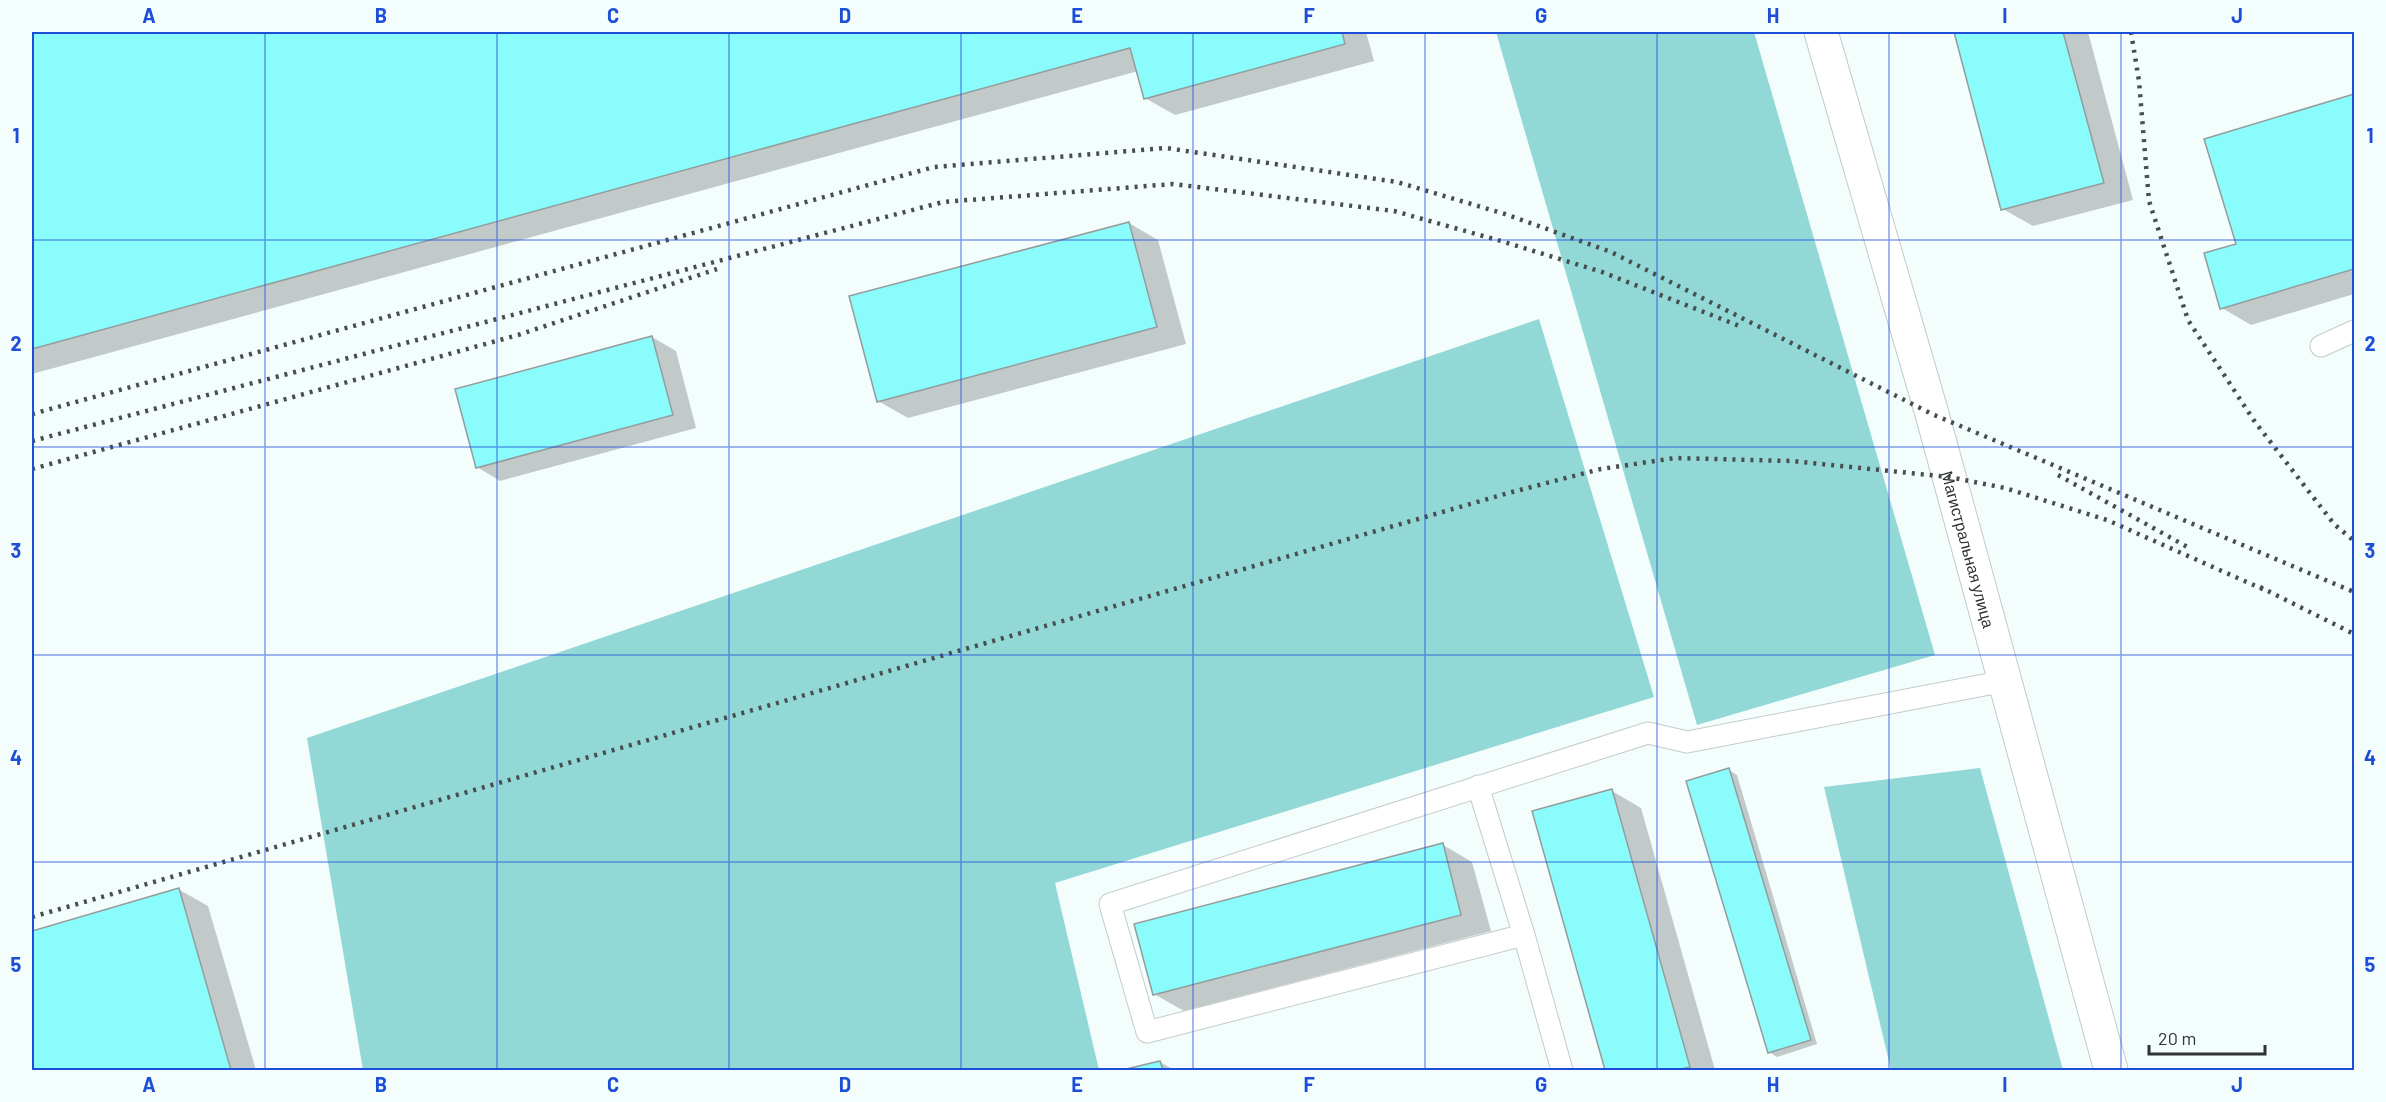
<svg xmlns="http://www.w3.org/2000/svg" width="2386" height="1102" viewBox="0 0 2386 1102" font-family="Barlow,sans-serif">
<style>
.green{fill:#92d8d6}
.shadow{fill:#0003}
.building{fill:#89fcfb;stroke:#949d9d;stroke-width:1.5}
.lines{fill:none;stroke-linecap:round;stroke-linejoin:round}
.lane-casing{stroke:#c3cccc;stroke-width:23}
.primary-casing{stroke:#c3cccc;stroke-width:35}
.lane{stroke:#fff;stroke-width:21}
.primary{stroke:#fff;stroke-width:33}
.rail{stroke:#484d4d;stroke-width:4.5;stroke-dasharray:3 6;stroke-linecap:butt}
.grid{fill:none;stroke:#1d4ed8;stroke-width:1.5;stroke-opacity:0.55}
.labels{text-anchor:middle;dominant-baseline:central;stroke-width:5;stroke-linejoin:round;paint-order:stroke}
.street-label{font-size:16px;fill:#2f3333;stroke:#f3fdfc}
.neatline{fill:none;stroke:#1d4ed8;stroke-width:2}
.grid-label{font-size:20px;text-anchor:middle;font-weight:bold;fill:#1d4ed8}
</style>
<rect width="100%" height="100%" fill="#f3fdfc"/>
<!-- green -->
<path class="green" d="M 1496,32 L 1754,32 L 1935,655 L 1697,725 Z
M 1539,319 L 1654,697 L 1055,883 L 1099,1070 L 363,1070 L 307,738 Z
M 1980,768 L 2063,1070 L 1891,1070 L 1824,787 Z"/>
<!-- shadow -->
<path class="shadow" d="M 32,32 L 1366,32 L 1374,61 L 1175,115 L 1145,98 L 1138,71 L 32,374 Z
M 1956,32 L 2088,32 L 2133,200 L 2033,226 L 2003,209 Z
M 2354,95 L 2354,294 L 2251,325 L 2222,308 L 2237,245 L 2206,140 Z
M 1129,223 L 1158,240 L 1186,344 L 908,418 L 878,401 Z
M 652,337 L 676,351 L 696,428 L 500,481 L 477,467 Z
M 1729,770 L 1737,775 L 1817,1044 L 1777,1057 L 1769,1052 Z
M 1612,791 L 1641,808 L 1715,1070 L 1607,1070 L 1534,812 Z
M 1443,845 L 1472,862 L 1491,931 L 1184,1011 L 1154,994 Z
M 178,889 L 208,906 L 256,1070 L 32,1070 L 32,932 Z
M 1160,1062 L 1174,1070 L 1128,1070 Z"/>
<!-- building -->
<path class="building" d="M 32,32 L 1342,32 L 1345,44 L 1144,99 L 1130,48 L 32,349 Z
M 1954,32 L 2063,32 L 2104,183 L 2001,210 Z
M 2354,94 L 2354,269 L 2220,309 L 2204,253 L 2236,244 L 2204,139 Z
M 1129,222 L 1157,327 L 877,402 L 849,296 Z
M 652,336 L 673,415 L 476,468 L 455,389 Z
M 1729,768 L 1811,1040 L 1768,1053 L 1686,781 Z
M 1612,789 L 1690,1067 L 1677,1070 L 1605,1070 L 1532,811 Z
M 1443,843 L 1461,915 L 1153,995 L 1134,924 Z
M 179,888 L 231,1070 L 32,1070 L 32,931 Z
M 1160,1061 L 1163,1070 L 1122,1070 Z"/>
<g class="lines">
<!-- lane casing -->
<g class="lane-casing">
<path id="lane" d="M 2321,346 L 2354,331
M 1478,786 L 1524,935
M 1562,1070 L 1524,935 L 1147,1032 L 1110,904 L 1648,733 L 1687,742 L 2005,681"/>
</g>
<!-- primary casing -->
<g class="primary-casing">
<g id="primary">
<path id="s1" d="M 1821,32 L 1932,414 L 2111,1070"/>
</g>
</g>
<!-- lane -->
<use href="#lane" class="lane"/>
<!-- primary -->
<use href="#primary" class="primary"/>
<!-- rail -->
<path class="rail" d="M 2131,32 L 2139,81 L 2149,201 L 2188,320 L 2255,422 L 2334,524 L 2354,541
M 32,414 L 934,167 L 1166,148 L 1397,182 L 1505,214 L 1611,252 L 1932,414 L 2354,592
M 32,441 L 943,202 L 1173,184 L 1394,211 L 1501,241 L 1602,272 L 1742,327
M 32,469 L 518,335 L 717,269
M 2058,475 L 2191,549
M 2260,587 L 2354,634
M 32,917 L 1512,492 L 1601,469 L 1675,458 L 1792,461 L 1949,477 L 2005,488 L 2107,520 L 2267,591"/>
</g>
<!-- grid -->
<path class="grid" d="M 265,32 L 265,1070M 497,32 L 497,1070M 729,32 L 729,1070M 961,32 L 961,1070M 1193,32 L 1193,1070M 1425,32 L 1425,1070M 1657,32 L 1657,1070M 1889,32 L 1889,1070M 2121,32 L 2121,1070M 32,240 L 2354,240M 32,447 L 2354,447M 32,655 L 2354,655M 32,862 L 2354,862"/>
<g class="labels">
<!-- street labels -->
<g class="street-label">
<text stroke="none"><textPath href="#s1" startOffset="538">Магистральная улица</textPath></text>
</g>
</g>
<!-- border -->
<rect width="2386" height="1102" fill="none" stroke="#f3fdfc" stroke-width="66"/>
<!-- scale -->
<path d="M2149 1045v9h116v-9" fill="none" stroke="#2f3333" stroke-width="3"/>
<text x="2158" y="1045" font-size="18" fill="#2f3333" stroke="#f3fdfc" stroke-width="4.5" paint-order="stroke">20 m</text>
<rect x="33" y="33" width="2320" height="1036" class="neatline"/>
<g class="grid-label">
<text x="149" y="23">A</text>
<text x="381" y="23">B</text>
<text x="613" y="23">C</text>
<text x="845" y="23">D</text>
<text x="1077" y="23">E</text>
<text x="1309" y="23">F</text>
<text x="1541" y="23">G</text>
<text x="1773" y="23">H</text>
<text x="2005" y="23">I</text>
<text x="2237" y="23">J</text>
<text x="16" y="143">1</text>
<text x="2370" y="143">1</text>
<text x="16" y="351">2</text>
<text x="2370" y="351">2</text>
<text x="16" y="558">3</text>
<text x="2370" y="558">3</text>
<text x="16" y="765">4</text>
<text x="2370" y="765">4</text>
<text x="16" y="972">5</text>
<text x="2370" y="972">5</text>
<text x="149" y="1092">A</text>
<text x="381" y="1092">B</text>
<text x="613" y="1092">C</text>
<text x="845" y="1092">D</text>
<text x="1077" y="1092">E</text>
<text x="1309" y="1092">F</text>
<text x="1541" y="1092">G</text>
<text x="1773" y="1092">H</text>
<text x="2005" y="1092">I</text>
<text x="2237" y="1092">J</text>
</g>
</svg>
